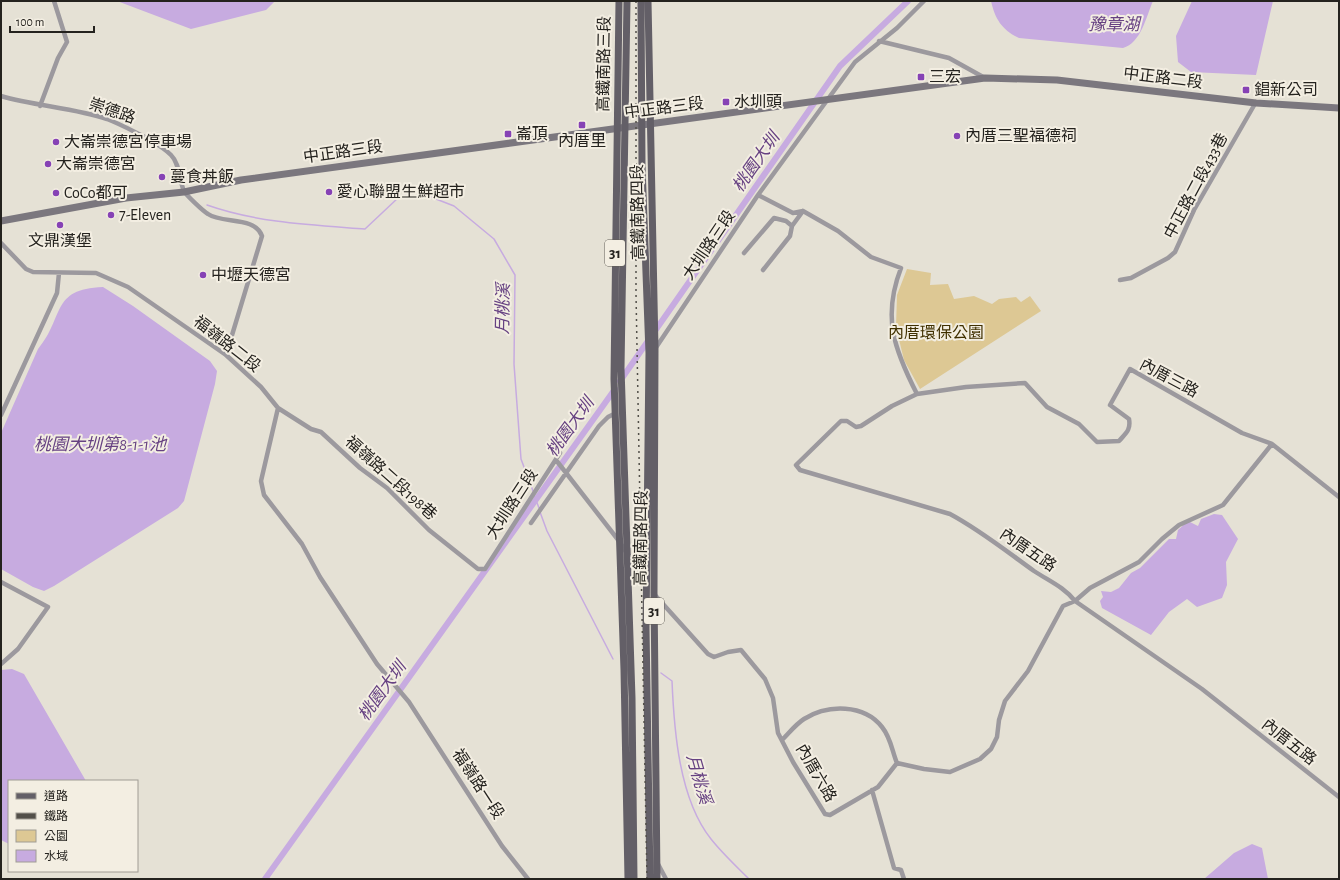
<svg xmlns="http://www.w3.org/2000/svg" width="1340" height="880" viewBox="0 0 1340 880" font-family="'Alegreya Sans','Noto Sans TC',sans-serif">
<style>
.green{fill:#ddc894}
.water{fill:#c7abe0}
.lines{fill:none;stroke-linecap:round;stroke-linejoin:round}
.stream{stroke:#c7abe0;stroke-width:1.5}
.canal{stroke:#c7abe0;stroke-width:6}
.street{stroke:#9c999e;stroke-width:4.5}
.secondary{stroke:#7b777e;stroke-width:7}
.primary{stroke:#635f67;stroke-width:7}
.rail{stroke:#524f49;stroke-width:1.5;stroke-dasharray:2 4;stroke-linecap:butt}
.poi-dot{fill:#8642b5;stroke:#f3eee2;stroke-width:1.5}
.labels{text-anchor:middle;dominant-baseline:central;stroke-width:4;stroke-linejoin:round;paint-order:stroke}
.shield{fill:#f3eee2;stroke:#625f59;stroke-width:1}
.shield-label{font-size:15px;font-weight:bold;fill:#24221e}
.street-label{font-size:16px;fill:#24221e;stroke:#f3eee2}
.poi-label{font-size:16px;fill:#24221e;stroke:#f3eee2;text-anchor:start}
.park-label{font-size:16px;fill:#403000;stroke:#f3eee2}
.water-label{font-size:17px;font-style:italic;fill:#664182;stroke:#f3eee2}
</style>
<rect width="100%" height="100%" fill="#e5e1d5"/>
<!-- green -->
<path class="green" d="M 907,269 L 931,273 L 930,285 L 948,284 L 954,299 L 974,296 L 992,304 L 999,299 L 1016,297 L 1021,302 L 1030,296 L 1041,311 L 920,389 L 904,360 L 896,327 L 897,295 Z"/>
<!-- water -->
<path class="water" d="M 117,1 L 275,1 L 266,10 L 191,29 Z
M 991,1 L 1153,1 C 1146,17 1141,43 1123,48 L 1019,38 C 1002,30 995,19 991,1 Z
M 1192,1 L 1273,1 L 1256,75 L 1191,72 L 1178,62 L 1176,36 Z
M 103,287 L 133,306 L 210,361 L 217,371 L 215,384 L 184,501 L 178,508 L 54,586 L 44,591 L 33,587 L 1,569 L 1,433 L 38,349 C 65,317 50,289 103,287 Z
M 1214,514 L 1222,515 L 1238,539 L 1226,562 L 1227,585 L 1222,598 L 1197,607 L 1187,599 L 1169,612 L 1151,635 L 1102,608 L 1100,601 L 1103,597 L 1101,591 L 1111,592 L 1119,588 L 1131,573 L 1140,568 L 1169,539 L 1176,539 L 1178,530 L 1188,521 L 1198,526 L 1201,519 Z
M 12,669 L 24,674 L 86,781 L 9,781 L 9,844 L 1,840 L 1,670 Z
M 1252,844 L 1262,848 L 1268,879 L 1204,879 L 1234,853 Z"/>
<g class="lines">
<!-- stream -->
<path class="stream" d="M 207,205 C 258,223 312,225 365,229 L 399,197 L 418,192 L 454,206 L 494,239 L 515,275 L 514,364 L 521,459 L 533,491
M 534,495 L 539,508
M 540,512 L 547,531 L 613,659
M 661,673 L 672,681 C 674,730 679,799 711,839 C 722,853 736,866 749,879"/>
<!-- canal -->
<path class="canal" d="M 620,381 L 840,66 L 908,1
M 265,879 L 615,389"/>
<!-- street -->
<path class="street" d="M 879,41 L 949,58 L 985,78
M 1,96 C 35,106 75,108 107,119 C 120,124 131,130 143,136 C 153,142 163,147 171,155 C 180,164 179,180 184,191 C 186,195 203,211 208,214 C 222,224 255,216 262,236 L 226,355
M 40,106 L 58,58 L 67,42 L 54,1
M 758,195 L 793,213 L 803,211 L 838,231 L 871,257 L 901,268 C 882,317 894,349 917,394
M 1,243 L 26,269 L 33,272 L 96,273 L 128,287 L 226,355 L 261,387 L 278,408 L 261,481 L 264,495 L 302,544 L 320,577 L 377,664 L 409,702 L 502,846 L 528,879
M 744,253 L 774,218 L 786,221 L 792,226
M 763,270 L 790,236 L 792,226 L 803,211
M 1120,280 L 1131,278 L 1168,258 L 1175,252 L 1194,210 L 1256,102
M 655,349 L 758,195 L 855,62 L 897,28 L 924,1
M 278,408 L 311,429 L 321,432 L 360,468 L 387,488 L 429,530 L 478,569 L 485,569 L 560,453
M 1,415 L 57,293 L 59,273
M 556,460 L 619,541 L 646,583
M 1339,497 L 1272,444 L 1242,433 L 1130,369 L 1110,405 L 1129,419 C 1131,430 1126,433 1119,441 L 1097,442 L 1079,424 L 1047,407 L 1025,383 L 966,387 L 917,394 L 892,406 L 861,426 L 856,427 L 847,421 L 841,421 L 796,465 L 800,470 L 950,514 C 980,530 1006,551 1034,571 C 1049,581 1064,587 1075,601 L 1202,689 L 1339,797
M 531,523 L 599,426 L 608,417 L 614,414
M 1,582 L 48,607 L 18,649 L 1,664
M 654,594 L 708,654 L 714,657 L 728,652 L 741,650 L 765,679 L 773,698 L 778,733 L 793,762 L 825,814 L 830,815 L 878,787 L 897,763 L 924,769 L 950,772 L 980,759 L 991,749 L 997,737 L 999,720 L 1005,701 L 1028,671 L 1063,606 L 1075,601 L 1090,588 L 1139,562 L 1162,539 L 1179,525 L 1223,505 L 1272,444
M 782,740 C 789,733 796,724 804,719 C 828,704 864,704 882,727 C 891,738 892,751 897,763
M 872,790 L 894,868 L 901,870 L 904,879
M 658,864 L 666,879"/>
<!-- secondary -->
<path class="secondary" d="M 1,221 L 126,198 L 184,192 L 241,180 L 985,78 L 1057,80 L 1256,103 L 1339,108"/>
<!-- primary -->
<path class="primary" d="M 619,1 L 614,379 L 624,670 L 628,879
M 627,1 L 621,368 L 632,698 L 634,879
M 641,1 L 642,166 L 649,353 L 646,628 L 650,879
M 648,1 L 655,349 L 654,593 L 657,879"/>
<!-- rail -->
<path class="rail" d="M 636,1 L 636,294 L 647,879"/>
</g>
<!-- markers -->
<g class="poi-dot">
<rect x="917" y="73" width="8" height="8" rx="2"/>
<rect x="1242" y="86" width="8" height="8" rx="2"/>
<rect x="722" y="98" width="8" height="8" rx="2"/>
<rect x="578" y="121" width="8" height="8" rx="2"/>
<rect x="504" y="130" width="8" height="8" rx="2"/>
<circle cx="957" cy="136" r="4"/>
<circle cx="56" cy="142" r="4"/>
<circle cx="48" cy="164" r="4"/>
<circle cx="162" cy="177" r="4"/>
<circle cx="329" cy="192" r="4"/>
<circle cx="56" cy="193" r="4"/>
<circle cx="111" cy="215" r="4"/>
<circle cx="60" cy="225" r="4"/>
<circle cx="203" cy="275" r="4"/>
</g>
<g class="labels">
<!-- shield labels -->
<g class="shield">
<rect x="605" y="240" width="20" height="26" rx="3"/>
<rect x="644" y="598" width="20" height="26" rx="3"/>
</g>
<g class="shield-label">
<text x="615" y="253">31</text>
<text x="654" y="611">31</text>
</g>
<!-- street labels -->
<g class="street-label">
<text transform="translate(604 64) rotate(-89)">高鐵南路三段</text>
<text transform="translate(1163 78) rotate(7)">中正路二段</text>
<text transform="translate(664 108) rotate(-7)">中正路三段</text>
<text transform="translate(112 111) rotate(19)">崇德路</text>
<text transform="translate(343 152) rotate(-8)">中正路三段</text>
<text transform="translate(1196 186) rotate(-62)">中正路二段433巷</text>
<text transform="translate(638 212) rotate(-91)">高鐵南路四段</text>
<text transform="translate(709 245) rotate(-56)">大圳路三段</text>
<text transform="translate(227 344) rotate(38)">福嶺路二段</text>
<text transform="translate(1169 378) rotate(28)">內厝三路</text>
<text transform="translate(391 478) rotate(42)">福嶺路二段198巷</text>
<text transform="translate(512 504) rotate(-57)">大圳路三段</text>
<text transform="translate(641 538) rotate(-89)">高鐵南路四段</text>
<text transform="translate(1028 550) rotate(34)">內厝五路</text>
<text transform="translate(1289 742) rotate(38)">內厝五路</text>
<text transform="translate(816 773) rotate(60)">內厝六路</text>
<text transform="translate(478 784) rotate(57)">福嶺路一段</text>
</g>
<!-- poi labels -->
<g class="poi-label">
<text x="929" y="77">三宏</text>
<text x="1254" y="90">錩新公司</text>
<text x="734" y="102">水圳頭</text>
<text x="516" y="134">崙頂</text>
<text x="965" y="136">內厝三聖福德祠</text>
<text x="582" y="141" text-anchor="middle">內厝里</text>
<text x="64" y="142">大崙崇德宮停車場</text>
<text x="56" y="164">大崙崇德宮</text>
<text x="170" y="177">蔓食丼飯</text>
<text x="337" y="192">愛心聯盟生鮮超市</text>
<text x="64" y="193">CoCo都可</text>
<text x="119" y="215">7-Eleven</text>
<text x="60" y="241" text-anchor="middle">文鼎漢堡</text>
<text x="211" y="275">中壢天德宮</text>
</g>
<!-- park labels -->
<g class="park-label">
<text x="936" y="333">內厝環保公園</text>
</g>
<!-- water labels -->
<g class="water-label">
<text x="1114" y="24">豫章湖</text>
<text transform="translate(756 162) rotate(-55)">桃園大圳</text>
<text transform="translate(503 309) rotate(-89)">月桃溪</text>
<text transform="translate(570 427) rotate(-54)">桃園大圳</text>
<text x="100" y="444">桃園大圳第8-1-1池</text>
<text transform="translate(382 691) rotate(-54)">桃園大圳</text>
<text transform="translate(699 779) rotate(74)">月桃溪</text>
</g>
</g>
<!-- border -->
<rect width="1340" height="880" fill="none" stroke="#24221e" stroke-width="4"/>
<!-- legend -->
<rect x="8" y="780" width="130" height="92" fill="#f3eee2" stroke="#a09c94"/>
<rect x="16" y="793" width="20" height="6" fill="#635f67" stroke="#a09c94"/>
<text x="44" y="800" font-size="12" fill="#24221e">道路</text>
<rect x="16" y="813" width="20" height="6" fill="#524f49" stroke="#a09c94"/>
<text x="44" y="820" font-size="12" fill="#24221e">鐵路</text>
<rect x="16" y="830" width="20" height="12" fill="#ddc894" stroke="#a09c94"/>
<text x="44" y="840" font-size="12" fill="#24221e">公園</text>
<rect x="16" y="850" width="20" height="12" fill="#c7abe0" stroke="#a09c94"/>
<text x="44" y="860" font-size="12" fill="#24221e">水域</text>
<!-- scale -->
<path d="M10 26v6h84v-6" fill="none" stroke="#24221e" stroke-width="2"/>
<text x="16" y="26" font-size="12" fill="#24221e" stroke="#f3eee2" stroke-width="3" paint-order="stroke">100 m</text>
</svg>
